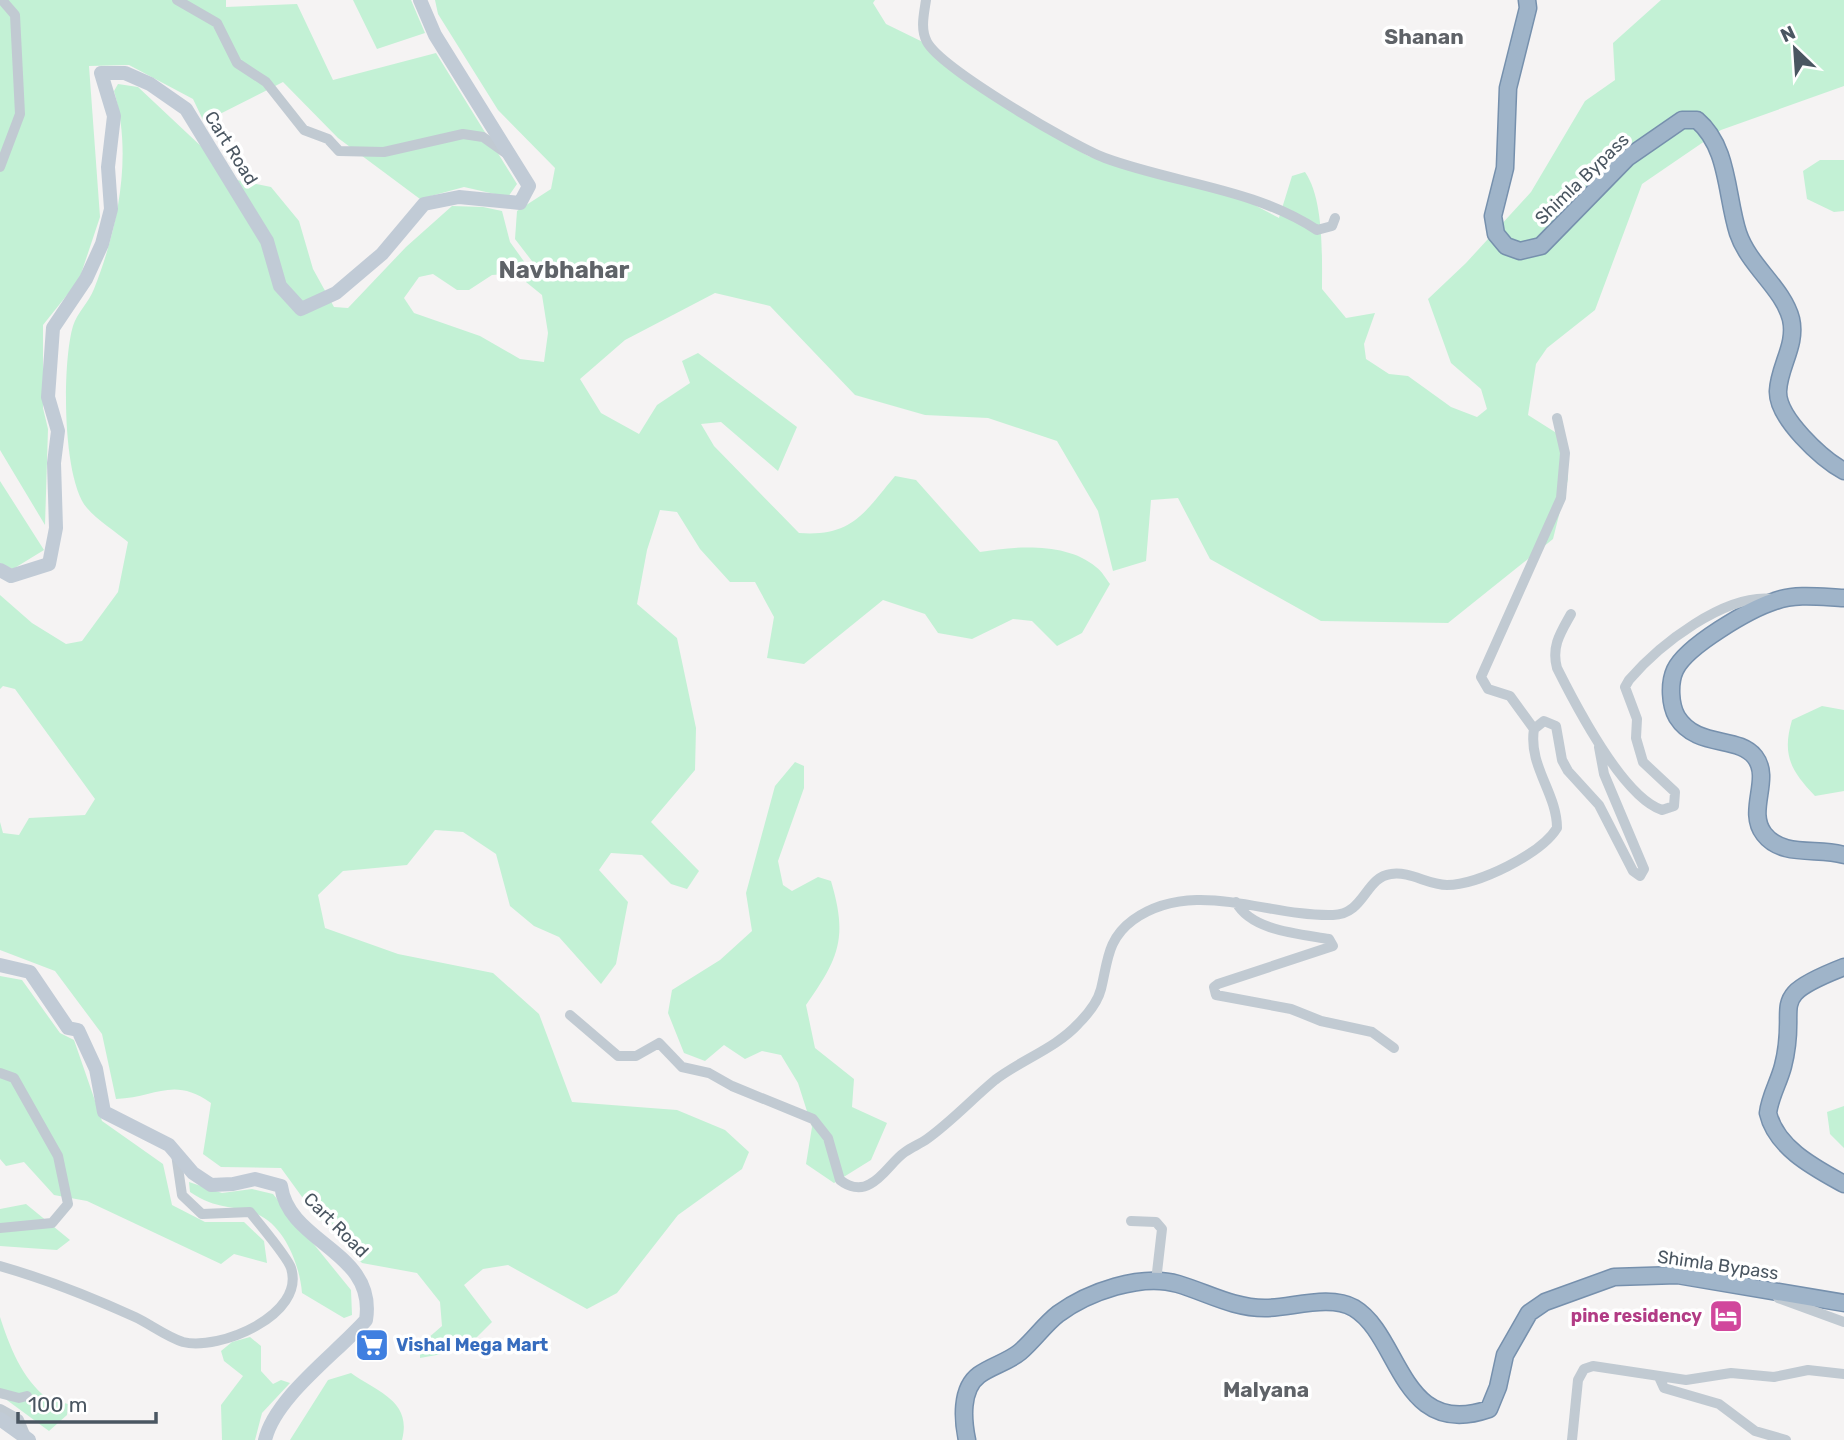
<svg xmlns="http://www.w3.org/2000/svg" width="1844" height="1440" viewBox="0 0 1844 1440" font-family="Rubik,sans-serif">
<style>
.green{fill:#c3f1d5}
.lines{fill:none;stroke-linecap:round;stroke-linejoin:round}
.trunk-casing{stroke:#7690ad;stroke-width:19}
.minor{stroke:#c1cad2;stroke-width:10}
.tertiary{stroke:#c1cad2;stroke-width:12}
.secondary{stroke:#c1cbd6;stroke-width:14}
.trunk{stroke:#9fb4c9;stroke-width:16}
.labels{text-anchor:middle;dominant-baseline:central;stroke-width:7;stroke-linejoin:round;paint-order:stroke}
.street-label{font-size:18px;fill:#4a5661;stroke:#fff}
.hotel-label{font-size:18px;font-weight:bold;fill:#b23c85;stroke:#fff;text-anchor:end}
.shop-label{font-size:18px;font-weight:bold;fill:#366cbe;stroke:#fff;text-anchor:start}
.quarter-label{font-size:21px;font-weight:bold;fill:#5f6368;stroke:#fff}
.district-label{font-size:24px;font-weight:bold;fill:#5f6368;stroke:#fff}
</style>
<rect width="100%" height="100%" fill="#f5f3f3"/>
<!-- green -->
<path class="green" d="M 0,0 L 226,0 L 226,7 L 297,4 L 333,80 L 436,53 L 517,184 L 508,197 L 464,187 L 420,199 L 338,138 L 283,82 L 204,122 L 193,99 L 129,65 L 89,66 L 100,217 L 79,280 L 43,325 L 43,408 L 48,429 L 45,525 L 0,450 Z
M 353,0 L 411,0 L 425,33 L 377,49 Z
M 435,0 L 875,0 L 873,3 L 886,24 L 933,47 L 992,98 L 1088,156 L 1245,200 L 1279,218 L 1292,176 L 1305,172 C 1324,199 1322,257 1322,289 L 1346,318 L 1375,313 L 1364,344 L 1366,359 L 1389,374 L 1408,376 L 1451,407 L 1477,417 L 1487,409 L 1481,389 L 1451,363 L 1428,299 L 1466,263 L 1531,192 L 1585,101 L 1615,80 L 1613,43 L 1661,0 L 1844,0 L 1844,86 L 1721,130 L 1642,184 L 1595,310 L 1547,348 L 1536,364 L 1528,415 L 1566,439 L 1568,479 L 1553,539 L 1448,623 L 1321,621 L 1210,559 L 1178,498 L 1151,500 L 1146,561 L 1113,571 L 1098,511 L 1057,441 L 988,418 L 925,415 L 855,395 L 770,306 L 715,293 L 625,340 L 580,379 L 601,413 L 639,434 L 657,405 L 690,383 L 682,361 L 698,353 L 797,427 L 778,471 L 721,422 L 701,424 L 714,446 L 799,533 C 852,537 864,513 895,476 L 916,480 L 980,552 C 1015,546 1067,542 1096,567 C 1102,571 1106,579 1110,584 L 1082,633 L 1057,646 L 1032,621 L 1013,619 L 972,639 L 938,633 L 925,614 L 883,600 L 804,664 L 767,658 L 774,617 L 755,582 L 730,582 L 700,549 L 677,512 L 660,510 L 647,550 L 637,604 L 677,638 L 696,728 L 695,770 L 651,822 L 699,871 L 687,889 L 671,884 L 642,855 L 611,853 L 599,870 L 628,902 L 616,964 L 601,984 L 559,937 L 534,926 L 510,906 L 496,854 L 463,832 L 435,830 L 407,865 L 343,871 L 318,895 L 325,928 L 398,954 L 493,973 L 539,1014 L 572,1102 L 677,1110 L 725,1130 L 749,1152 L 742,1169 L 678,1215 L 617,1293 L 587,1309 L 508,1265 L 483,1269 L 464,1285 L 492,1322 L 464,1350 L 420,1358 L 420,1345 L 442,1326 L 440,1302 L 417,1273 L 362,1263 L 313,1212 L 281,1168 L 221,1167 L 203,1154 L 211,1103 C 173,1076 155,1098 116,1099 L 102,1034 L 55,971 L 0,950 L 0,822 L 3,833 L 19,835 L 29,818 L 85,815 L 95,799 L 15,689 L 3,686 L 0,689 L 0,595 L 32,623 L 66,644 L 82,641 L 118,592 L 128,542 C 115,531 98,521 87,508 C 62,479 62,363 73,326 C 77,313 89,302 94,289 C 118,228 133,155 114,91 L 118,84 L 138,87 L 237,180 L 271,187 L 299,221 L 313,269 L 334,307 L 348,308 L 406,247 L 452,206 L 483,207 L 502,211 L 510,242 L 528,267 L 519,273 L 492,275 L 469,290 L 457,290 L 433,274 L 419,277 L 404,298 L 414,313 L 480,336 L 520,359 L 544,362 L 548,333 L 542,295 L 526,282 L 535,265 L 515,239 L 517,211 L 551,189 L 555,168 L 498,110 L 438,14 Z
M 1820,160 L 1844,160 L 1844,211 L 1834,212 L 1807,199 L 1803,171 Z
M 0,481 L 44,550 L 13,569 L 0,563 Z
M 1822,706 L 1844,710 L 1844,791 L 1815,796 C 1790,770 1782,754 1792,720 Z
M 795,762 L 804,766 L 804,788 L 778,861 L 783,885 L 792,891 L 818,877 L 831,881 C 848,938 839,958 806,1005 L 815,1048 L 854,1079 L 852,1107 L 887,1123 L 871,1160 L 834,1183 L 806,1164 L 812,1127 L 798,1083 L 781,1055 L 762,1051 L 745,1059 L 724,1045 L 705,1061 L 684,1053 L 668,1013 L 672,990 L 720,960 L 752,931 L 746,893 L 775,786 Z
M 0,976 L 22,980 L 60,1033 L 74,1040 L 102,1121 L 163,1164 L 172,1205 L 205,1222 L 244,1222 L 264,1241 L 267,1263 L 234,1254 L 221,1264 L 87,1201 L 54,1195 L 24,1162 L 6,1166 L 0,1159 Z
M 1844,1106 L 1844,1148 L 1830,1134 L 1827,1112 Z
M 189,1182 L 222,1193 L 252,1189 L 273,1194 L 351,1290 L 352,1315 L 344,1318 L 302,1293 C 300,1266 285,1226 257,1214 C 231,1204 219,1211 190,1192 Z
M 26,1204 L 70,1240 L 57,1250 L 0,1246 L 0,1209 Z
M 0,1317 C 9,1345 22,1379 47,1398 C 52,1402 61,1402 68,1404 L 67,1415 L 49,1431 L 0,1395 Z
M 250,1337 L 261,1346 L 261,1371 L 273,1384 L 281,1380 L 290,1383 L 262,1413 L 255,1440 L 222,1440 L 221,1405 L 243,1376 L 224,1361 L 221,1351 L 232,1342 Z
M 351,1373 C 379,1393 412,1401 402,1440 L 290,1440 L 328,1380 Z"/>
<g class="lines">
<!-- trunk casing -->
<g class="trunk-casing">
<path id="trunk" d="M 1527,0 L 1528,8 L 1508,88 L 1505,168 L 1493,216 L 1496,234 L 1506,246 L 1520,251 L 1541,246 L 1627,158 L 1682,120 L 1697,120 C 1729,147 1726,196 1738,233 C 1749,266 1783,288 1791,319 C 1797,345 1779,366 1778,391 C 1777,418 1822,459 1844,471
M 1844,598 C 1822,597 1796,593 1775,601 C 1750,609 1686,646 1675,670 C 1669,683 1670,705 1677,717 C 1697,749 1738,735 1755,757 C 1772,779 1746,811 1764,834 C 1782,858 1819,847 1844,855
M 1844,967 C 1762,999 1800,1001 1783,1066 C 1779,1082 1770,1096 1768,1113 C 1776,1148 1815,1168 1844,1184
M 967,1440 C 963,1421 960,1389 979,1375 C 991,1366 1008,1362 1020,1352 C 1034,1340 1044,1325 1058,1314 C 1088,1292 1141,1273 1178,1284 C 1208,1293 1233,1308 1265,1308 C 1291,1308 1330,1294 1354,1308 C 1401,1336 1400,1440 1489,1409 L 1498,1387 L 1505,1355 L 1529,1313 L 1545,1302 L 1614,1277 L 1677,1275 L 1844,1303"/>
</g>
<!-- minor -->
<path class="minor" d="M 177,0 L 217,23 L 237,63 L 266,82 L 304,130 L 328,139 L 339,151 L 384,152 L 463,134 L 483,137 L 507,154
M 926,0 C 924,14 920,29 927,42 C 942,69 1073,146 1105,158 C 1176,184 1253,188 1317,230 L 1332,226 L 1335,218
M 0,167 L 20,114 L 15,15 L 2,0
M 1571,614 C 1561,632 1551,646 1557,668 C 1575,704 1623,797 1662,810 L 1674,806 L 1675,792 L 1643,762 L 1636,738 L 1637,719 L 1625,687 L 1629,680 C 1659,645 1725,593 1773,599
M 1534,729 L 1510,696 L 1488,689 L 1481,677 L 1561,498 L 1565,453 L 1557,418
M 1236,902 C 1251,931 1300,934 1329,939 L 1333,946 L 1218,984 L 1214,987 L 1216,995 L 1291,1009 L 1321,1021 L 1372,1032 L 1394,1048
M 570,1015 L 618,1056 L 636,1056 L 659,1043 L 682,1067 L 709,1073 L 732,1086 L 813,1119 L 828,1138 L 840,1180 C 849,1187 860,1190 870,1184 C 884,1177 892,1161 905,1152 C 912,1147 920,1144 927,1139 C 952,1121 972,1099 995,1080 C 1021,1060 1056,1048 1078,1024 C 1087,1015 1098,1001 1101,989 C 1108,961 1107,939 1133,920 C 1193,877 1267,917 1333,915 C 1365,914 1365,877 1391,874 C 1410,871 1428,885 1447,885 C 1478,885 1541,854 1557,828 C 1557,793 1528,766 1534,729 L 1544,721 L 1556,726 L 1562,760 L 1568,771 L 1599,805 L 1633,871 L 1640,876 L 1644,869 L 1604,774 L 1599,747
M 0,1073 L 14,1078 L 58,1156 L 68,1204 L 52,1223 L 0,1228
M 1131,1221 L 1156,1222 L 1162,1229 L 1156,1281
M 0,1266 C 49,1280 89,1296 135,1317 C 150,1324 167,1337 183,1342 C 219,1351 306,1315 291,1268 C 287,1256 259,1224 250,1212 L 202,1214 L 182,1195 L 176,1154
M 1778,1298 L 1844,1322
M 1659,1377 L 1664,1388 L 1719,1404 L 1755,1431 L 1786,1440
M 0,1393 L 19,1398 L 27,1396
M 1572,1440 L 1578,1380 L 1584,1369 L 1593,1366 L 1686,1380 L 1731,1373 L 1774,1377 L 1808,1370 L 1844,1374"/>
<!-- tertiary -->
<path class="tertiary" d="M 0,1410 L 18,1420 L 25,1437"/>
<!-- secondary -->
<path class="secondary" d="M 0,570 L 11,576 L 49,564 L 56,528 L 54,463 L 58,431 L 48,397 L 53,328 L 86,279 L 102,244 L 111,209 L 108,167 L 114,116 L 101,73 L 125,73 L 150,84 L 186,109 L 267,241 L 280,286 L 301,309 L 336,293 L 382,254 L 424,204 L 459,197 L 520,203 L 529,186 L 435,35 L 420,0
M 0,965 L 30,972 L 68,1028 L 78,1030 L 96,1069 L 104,1112 L 169,1145 L 193,1173 L 211,1185 L 233,1184 L 255,1179 L 281,1186 C 289,1244 377,1251 366,1320 C 336,1354 275,1397 265,1440
M 0,1419 L 29,1440"/>
<!-- trunk -->
<use href="#trunk" class="trunk"/>
</g>
<!-- icons -->
<defs>
<g id="hotel-square" transform="scale(1.75)"><rect x="-9" y="-9" width="18" height="18" rx="4" fill="#d1479c" stroke="#fff"/><path d="M-6-4.5h1.5V1H6V5H4.5V3h-9V5H-6ZM-4 0a1.8 1.8 0 1 1 3.6 0ZM.5 0V-2.5h3Q6-2.5 6 0Z" fill="#fff"/></g>
<g id="supermarket-square" transform="scale(1.75)"><rect x="-9" y="-9" width="18" height="18" rx="4" fill="#3f7fe0" stroke="#fff"/><path d="M-6-5.5h2.5l.6 2H6L4.5 2H-2.5L-4.4-4H-6ZM-1.5 3.2a1.3 1.3 0 1 0 .1 0ZM3 3.2a1.3 1.3 0 1 0 .1 0Z" fill="#fff"/></g>
</defs>
<g fill-rule="evenodd">
<use href="#hotel-square" x="1726" y="1316"/>
<use href="#supermarket-square" x="372" y="1345"/>
</g>
<g class="labels">
<!-- street labels -->
<g class="street-label">
<text transform="translate(231 148) rotate(58)">Cart Road</text>
<text transform="translate(1582 179) rotate(-44)">Shimla Bypass</text>
<text transform="translate(336 1225) rotate(45)">Cart Road</text>
<text transform="translate(1718 1265) rotate(8)">Shimla Bypass</text>
</g>
<!-- hotel labels -->
<g class="hotel-label">
<text x="1702" y="1316">pine residency</text>
</g>
<!-- shop labels -->
<g class="shop-label">
<text x="396" y="1345">Vishal Mega Mart</text>
</g>
<!-- quarter labels -->
<g class="quarter-label">
<text x="1424" y="36">Shanan</text>
<text x="1266" y="1389">Malyana</text>
</g>
<!-- district labels -->
<g class="district-label">
<text x="564" y="270">Navbhahar</text>
</g>
</g>
<!-- north arrow -->
<g transform="translate(1795 49) rotate(335)" stroke="#ffffff" stroke-width="5" paint-order="stroke">
<path d="M0-5L12 26L0 18L-12 26Z" fill="#4a5661"/>
<text y="-10" font-size="19" font-weight="bold" text-anchor="middle" fill="#4a5661">N</text>
</g>
<!-- scale -->
<path d="M18 1412v10h138v-10" fill="none" stroke="#4a5661" stroke-width="3.5"/>
<text x="28" y="1412" font-size="21" fill="#4a5661" stroke="#ffffff" stroke-width="5" paint-order="stroke">100 m</text>
</svg>
